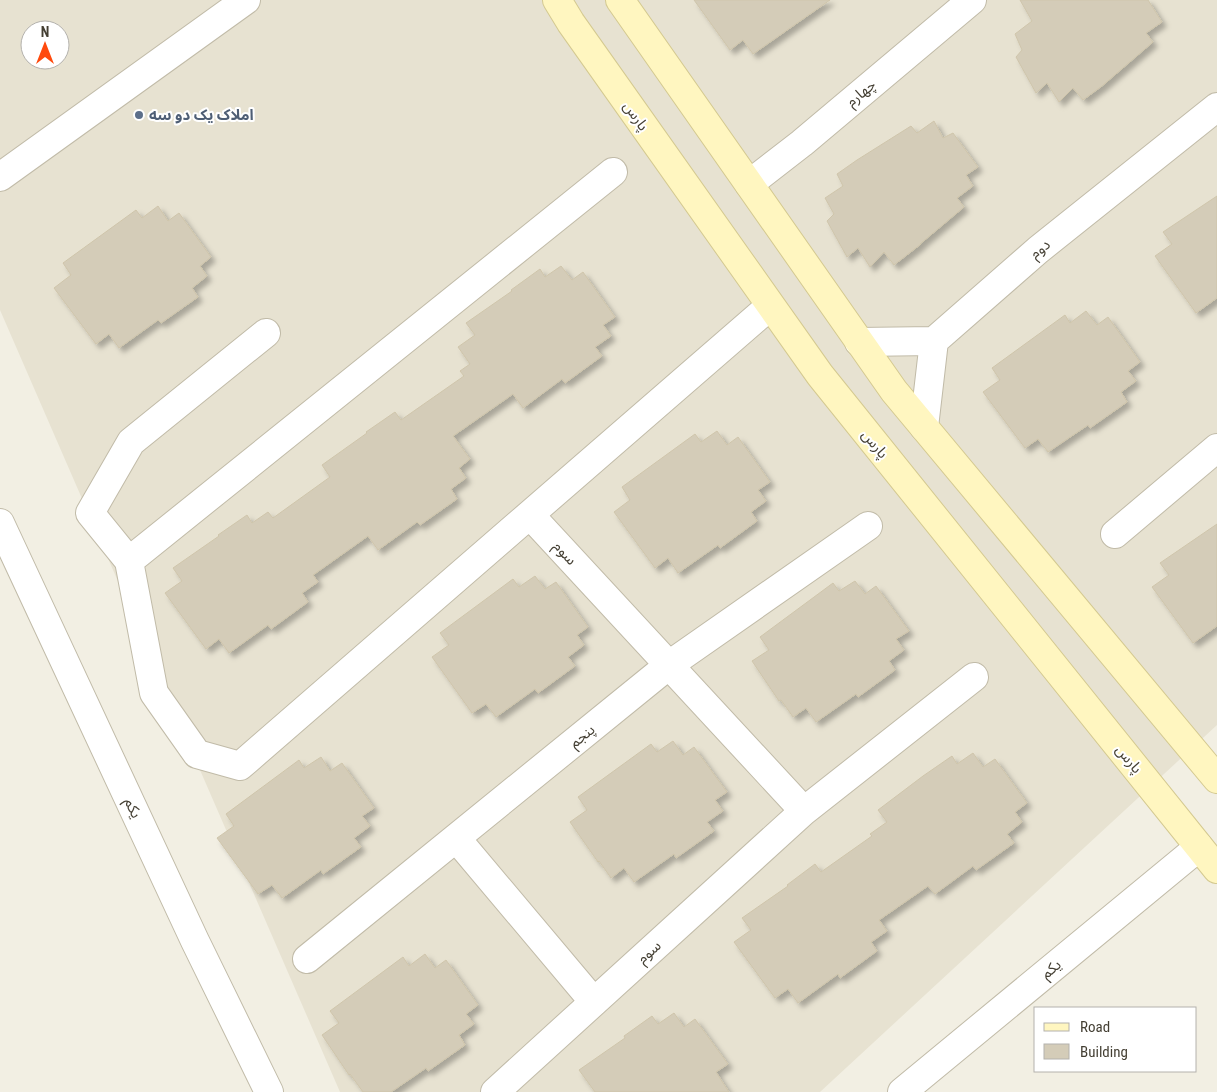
<svg xmlns="http://www.w3.org/2000/svg" width="1217" height="1092" viewBox="0 0 1217 1092" font-family="'Roboto Condensed','Noto Sans Arabic',sans-serif">
<style>
.residential{fill:#e7e2d1;fill-rule:evenodd}
.building{fill:#d4ccb8;stroke:#cfc5ab;filter:url(#shadow)}
.lines{fill:none;stroke-linecap:round;stroke-linejoin:round}
.street-casing{stroke:#c1bba8;stroke-width:30}
.secondary-casing{stroke:#d4c990;stroke-width:30}
.street{stroke:#fff;stroke-width:28}
.secondary{stroke:#fff6c0;stroke-width:28}
.service-dot{fill:#5c6f8a;stroke:#fff;stroke-width:2}
.labels{text-anchor:middle;dominant-baseline:central;stroke-width:4;stroke-linejoin:round;paint-order:stroke}
.street-label{font-size:15px;fill:#443f33;stroke:#fff}
.service-label{font-size:15px;font-weight:bold;fill:#4e5e75;stroke:#fff;text-anchor:start}
</style>
<defs>
<filter id="shadow"><feDropShadow dx="4.5" dy="4.5" stdDeviation="2.5" flood-color="#0004"/></filter>
</defs>
<rect width="100%" height="100%" fill="#f2efe3"/>
<!-- residential -->
<path class="residential" d="M 0,0 L 1217,0 L 1217,725 L 820,1092 L 340,1092 L 0,310 ZM 30,30 L 60,30 L 60,60 L 30,60 Z"/>
<!-- building -->
<path class="building" d="M 694,0 L 830,0 L 753,54 L 743,40 L 730,50 Z
M 1020,0 L 1148,0 L 1162,22 L 1146,33 L 1153,42 L 1102,86 L 1083,100 L 1073,88 L 1059,102 L 1047,83 L 1036,93 L 1016,57 L 1022,50 L 1015,34 L 1032,21 Z
M 934,121 L 943,138 L 953,133 L 978,167 L 966,175 L 973,186 L 957,198 L 964,207 L 920,244 L 921,244 L 894,265 L 884,252 L 870,267 L 858,248 L 847,257 L 827,221 L 834,214 L 825,198 L 843,186 L 837,174 L 857,160 L 911,126 L 917,133 Z
M 1217,196 L 1217,298 L 1196,313 L 1155,256 L 1172,244 L 1163,232 Z
M 158,206 L 168,221 L 179,213 L 211,257 L 200,266 L 207,276 L 192,288 L 198,297 L 161,323 L 158,320 L 119,348 L 109,334 L 96,344 L 54,288 L 71,275 L 63,263 L 136,210 L 142,218 Z
M 561,266 L 572,280 L 583,272 L 615,317 L 603,325 L 611,336 L 595,347 L 602,356 L 565,383 L 562,379 L 523,408 L 513,394 L 453,436 L 470,459 L 459,468 L 466,478 L 451,489 L 457,499 L 420,525 L 417,522 L 378,550 L 368,536 L 313,575 L 318,582 L 302,593 L 308,602 L 271,629 L 268,625 L 229,653 L 219,639 L 206,649 L 165,593 L 182,581 L 173,568 L 219,536 L 218,535 L 247,515 L 252,523 L 268,512 L 273,518 L 330,477 L 322,465 L 367,433 L 366,432 L 395,412 L 401,420 L 464,376 L 460,371 L 470,364 L 458,347 L 475,335 L 466,323 L 512,291 L 511,290 L 540,269 L 545,277 Z
M 1086,311 L 1097,325 L 1108,317 L 1140,362 L 1128,371 L 1136,381 L 1121,392 L 1127,402 L 1090,428 L 1088,425 L 1048,452 L 1038,439 L 1025,448 L 983,392 L 1000,380 L 992,368 L 1065,315 L 1070,323 Z
M 717,431 L 727,445 L 738,437 L 770,482 L 758,490 L 766,501 L 751,512 L 757,521 L 720,548 L 718,545 L 678,573 L 668,558 L 655,568 L 614,512 L 630,500 L 622,487 L 695,434 L 701,442 Z
M 1217,524 L 1217,626 L 1193,643 L 1152,587 L 1169,575 L 1160,563 Z
M 535,576 L 545,589 L 556,582 L 588,627 L 577,635 L 584,645 L 568,657 L 575,666 L 538,693 L 535,689 L 496,717 L 486,704 L 472,713 L 432,657 L 449,645 L 440,633 L 513,579 L 519,587 Z
M 855,581 L 865,594 L 876,586 L 909,631 L 896,639 L 904,650 L 889,661 L 895,670 L 858,697 L 856,694 L 816,722 L 806,708 L 793,717 L 781,700 L 779,701 L 752,661 L 769,650 L 760,637 L 833,583 L 839,591 Z
M 673,741 L 683,755 L 694,747 L 727,792 L 715,800 L 723,811 L 707,822 L 714,831 L 676,858 L 674,854 L 634,882 L 624,868 L 611,878 L 599,861 L 598,862 L 570,822 L 587,810 L 578,797 L 651,744 L 657,752 Z
M 973,753 L 983,767 L 995,759 L 1027,803 L 1015,812 L 1022,822 L 1007,834 L 1014,843 L 976,870 L 973,866 L 935,894 L 928,886 L 879,920 L 887,931 L 871,942 L 877,951 L 840,978 L 838,974 L 798,1003 L 788,989 L 775,998 L 734,942 L 751,930 L 742,918 L 788,886 L 787,885 L 815,864 L 821,872 L 872,836 L 870,834 L 887,822 L 878,810 L 923,776 L 952,756 L 957,764 Z
M 321,757 L 330,771 L 342,763 L 374,808 L 362,816 L 370,826 L 354,838 L 361,847 L 323,874 L 321,870 L 282,898 L 272,885 L 258,894 L 217,838 L 234,826 L 226,814 L 299,760 L 304,768 Z
M 425,954 L 435,968 L 446,960 L 478,1005 L 466,1014 L 474,1024 L 459,1035 L 465,1045 L 428,1071 L 426,1068 L 391,1092 L 363,1092 L 350,1074 L 349,1075 L 322,1035 L 339,1023 L 330,1011 L 403,957 L 409,966 Z
M 674,1013 L 684,1027 L 695,1019 L 728,1064 L 716,1072 L 729,1092 L 595,1092 L 579,1070 L 625,1038 L 624,1036 L 652,1016 L 658,1024 Z"/>
<g class="lines">
<!-- street casing -->
<g class="street-casing">
<path id="street" d="M 613,172 L 129,561 L 154,693 L 197,754 L 240,766 L 770,306
M 0,177 L 246,0
M 749,184 L 802,143 L 972,0
M 859,342 L 934,341
M 924,427 L 934,341 L 1038,250 L 1217,107
M 0,523 L 195,941 L 269,1092
M 1115,534 L 1217,448
M 129,561 L 90,513 L 131,442 L 266,333
M 804,811 L 974,677
M 456,838 L 594,1002
M 307,959 L 669,665 L 868,526
M 495,1092 L 804,811 L 530,515
M 902,1092 L 1199,847"/>
</g>
<!-- secondary casing -->
<g class="secondary-casing">
<path id="secondary" d="M 557,0 L 571,23 L 820,375 L 1217,869
M 620,0 L 894,391 L 1217,779"/>
</g>
<!-- street -->
<use href="#street" class="street"/>
<!-- secondary -->
<use href="#secondary" class="secondary"/>
</g>
<!-- markers -->
<circle class="service-dot" cx="139" cy="115" r="5"/>
<g class="labels">
<!-- street labels -->
<g class="street-label">
<text transform="translate(861 93) rotate(-40)">چهارم</text>
<text transform="translate(636 116) rotate(55)">پارس</text>
<text transform="translate(1040 249) rotate(-40)">دوم</text>
<text transform="translate(875 444) rotate(51)">پارس</text>
<text transform="translate(565 553) rotate(47)">سوم</text>
<text transform="translate(582 736) rotate(-39)">پنجم</text>
<text transform="translate(1129 759) rotate(51)">پارس</text>
<text transform="translate(133 808) rotate(65)">یکم</text>
<text transform="translate(649 952) rotate(-42)">سوم</text>
<text transform="translate(1051 969) rotate(-40)">یکم</text>
</g>
<!-- service labels -->
<g class="service-label">
<text x="149" y="115">املاک یک دو سه</text>
</g>
</g>
<!-- legend -->
<rect x="1034" y="1007" width="162" height="65" fill="#ffffff" stroke="#b4b2ad"/>
<rect x="1044" y="1023" width="25" height="8" fill="#fff6c0" stroke="#b4b2ad"/>
<text x="1080" y="1032" font-size="15" fill="#443f33">Road</text>
<rect x="1044" y="1044" width="25" height="15" fill="#d4ccb8" stroke="#b4b2ad"/>
<text x="1080" y="1057" font-size="15" fill="#443f33">Building</text>
<!-- north arrow -->
<g transform="translate(45 45)"><circle r="24" fill="#ffffff" stroke="#b4b2ad"/>
<path d="M0-4L9 19L0 12L-9 19Z" fill="#ff4a0d"/>
<text y="-8" font-size="14" font-weight="bold" text-anchor="middle" fill="#443f33">N</text>
</g>
</svg>
